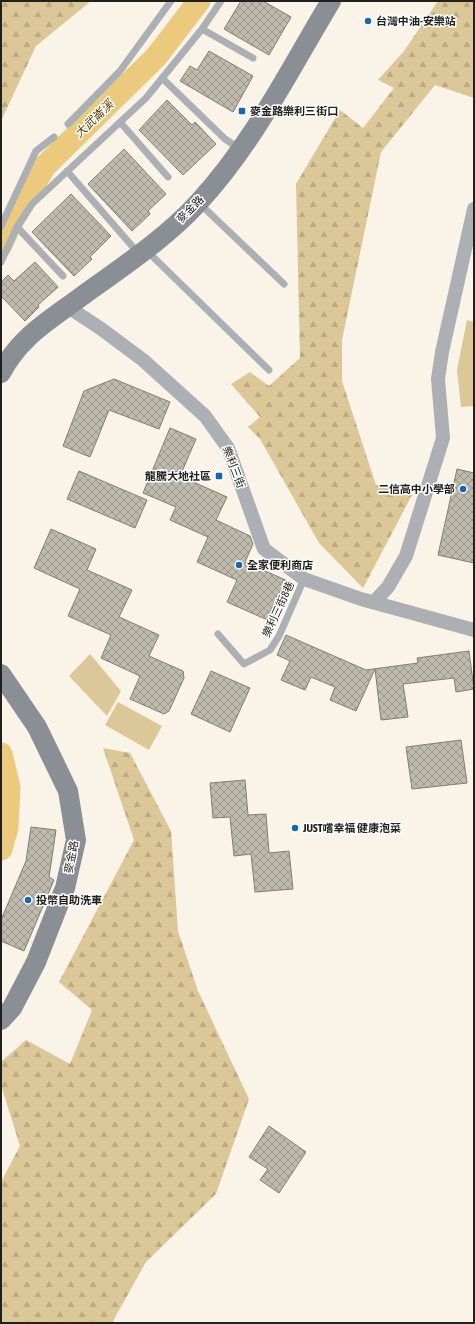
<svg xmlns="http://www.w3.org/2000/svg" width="475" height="1324" viewBox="0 0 475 1324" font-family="'Asap Condensed','Noto Sans TC',sans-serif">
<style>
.forest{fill:url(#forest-firs)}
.pitch{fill:#dbc797}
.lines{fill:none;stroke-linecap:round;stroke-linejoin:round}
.river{stroke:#ebca7d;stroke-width:23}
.building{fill:url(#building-cross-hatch);stroke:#827d72}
.lane{stroke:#acb0b5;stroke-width:7}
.street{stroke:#acb0b5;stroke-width:14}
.secondary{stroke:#8a8f96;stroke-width:20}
.poi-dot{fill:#1765b4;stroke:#fff;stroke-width:1.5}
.labels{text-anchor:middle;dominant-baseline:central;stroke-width:3;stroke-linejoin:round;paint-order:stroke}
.poi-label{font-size:11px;font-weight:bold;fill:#22201c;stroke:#fff;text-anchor:start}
.street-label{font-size:11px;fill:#22201c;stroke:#fff}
.water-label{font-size:12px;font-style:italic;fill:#584200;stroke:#fff}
</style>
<defs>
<pattern id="forest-firs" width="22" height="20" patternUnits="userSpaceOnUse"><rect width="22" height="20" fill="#dbc797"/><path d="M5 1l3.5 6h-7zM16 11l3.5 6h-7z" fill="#bcab82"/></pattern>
<pattern id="building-cross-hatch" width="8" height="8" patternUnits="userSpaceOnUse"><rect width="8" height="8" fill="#bfbaae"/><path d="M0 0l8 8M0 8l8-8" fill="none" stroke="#9b978d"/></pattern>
</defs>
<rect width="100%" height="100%" fill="#f9f4e7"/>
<!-- forest -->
<path class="forest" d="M 1,1 L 91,1 L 36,46 L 1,121 Z
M 438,1 L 474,1 L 474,98 L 435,85 L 381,152 L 342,340 L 342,381 L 376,485 L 412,495 L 363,588 L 319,543 L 260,439 L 248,427 L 260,417 L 231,384 L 250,372 L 269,386 L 300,358 L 296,184 L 340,110 L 363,128 L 394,88 L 378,80 L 404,51 Z
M 103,748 L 130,753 L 171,831 L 178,931 L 198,991 L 249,1099 L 216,1194 L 146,1262 L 113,1321 L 115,1323 L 1,1323 L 1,1182 L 20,1146 L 1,1085 L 1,1062 L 26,1040 L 70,1064 L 92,1010 L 59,982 L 134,840 Z"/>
<!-- pitch -->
<path class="pitch" d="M 467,320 L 474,322 L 474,406 L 461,407 L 457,370 Z
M 90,654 L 121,691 L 107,716 L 69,676 Z
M 118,702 L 162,726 L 149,750 L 105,725 Z"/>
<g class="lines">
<!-- river -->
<path class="river" d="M 1,245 L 10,225 L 45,166 L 156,57 L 199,1
M 1,754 L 9,787 L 7,828 L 1,849"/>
</g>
<!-- building -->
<path class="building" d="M 241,1 L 263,1 L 291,17 L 269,55 L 224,29 Z
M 209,51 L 253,76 L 233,112 L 180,81 L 190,66 L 197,70 Z
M 167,100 L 192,125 L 195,122 L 216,144 L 183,175 L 139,130 Z
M 124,149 L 166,194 L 148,211 L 150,214 L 132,231 L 88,184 Z
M 71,194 L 111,236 L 90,257 L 92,259 L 74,276 L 32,232 Z
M 35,262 L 58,287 L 38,305 L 39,307 L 25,321 L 1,296 L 1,282 L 8,275 L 14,281 Z
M 114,379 L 170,402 L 159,429 L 109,410 L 90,457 L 63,446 L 84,391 Z
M 170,428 L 196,439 L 180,476 L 227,497 L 216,520 L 250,536 L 253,544 L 245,562 L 290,582 L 272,622 L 227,602 L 237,580 L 197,562 L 208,537 L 170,520 L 176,507 L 143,493 Z
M 457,469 L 474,473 L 474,563 L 438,555 Z
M 79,471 L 147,500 L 135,528 L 67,499 Z
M 51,529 L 96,549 L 87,570 L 132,590 L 119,617 L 159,635 L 149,656 L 183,671 L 184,678 L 169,711 L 164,714 L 130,699 L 140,676 L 101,658 L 111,635 L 68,616 L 80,589 L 34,568 Z
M 286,635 L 366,670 L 418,663 L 417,658 L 469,651 L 474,689 L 456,692 L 454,678 L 403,684 L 408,717 L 381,720 L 375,669 L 356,711 L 330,700 L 335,687 L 311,677 L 305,690 L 281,680 L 290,661 L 277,655 Z
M 211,671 L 250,688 L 230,732 L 191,714 Z
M 461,740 L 467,783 L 412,789 L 406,747 Z
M 245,780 L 248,815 L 266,814 L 269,853 L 289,851 L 293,889 L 255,892 L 251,854 L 234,856 L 230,817 L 213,818 L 210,783 Z
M 31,827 L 56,830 L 49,877 L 54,880 L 24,951 L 1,941 L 1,920 L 26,861 Z
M 269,1126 L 306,1152 L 279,1193 L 260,1180 L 268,1169 L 249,1157 Z"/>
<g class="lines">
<!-- lane -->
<path class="lane" d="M 202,29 L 253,58
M 162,78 L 225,139 L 240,149
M 120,122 L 168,177
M 68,124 L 120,71 L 171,1
M 67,171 L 139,254
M 199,203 L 284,284
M 1,226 L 36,151 L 54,137
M 17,227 L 63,276
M 147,251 L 269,370
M 1,262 L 17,227 L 32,204 L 146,98 L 202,29 L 221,1
M 218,634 L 244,664 L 270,650 L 279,636 L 304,579"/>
<!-- street -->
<path class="street" d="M 68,307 L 100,328 L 143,360 L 205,416 L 228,448 L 264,549 L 304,579 L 361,599 L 474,630
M 374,602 L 388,587 L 406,556 L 443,438 L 438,379 L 442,352 L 474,209"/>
<!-- secondary -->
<path class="secondary" d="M 1,373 C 19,338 48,321 78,299 C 119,269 164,240 198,203 C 253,144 290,69 331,1
M 1,674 L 37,727 L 68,791 L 76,840 L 65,888 L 36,962 L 12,1008 L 1,1020"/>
</g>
<!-- markers -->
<g class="poi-dot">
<circle cx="368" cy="21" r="4"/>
<rect x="238" y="107" width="8" height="8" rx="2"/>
<rect x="215" y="472" width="8" height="8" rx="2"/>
<circle cx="463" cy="489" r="4"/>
<circle cx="239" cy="565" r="4"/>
<circle cx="295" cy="828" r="4"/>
<circle cx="28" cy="900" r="4"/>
</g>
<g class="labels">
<!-- poi labels -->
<g class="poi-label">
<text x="376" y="21">台灣中油-安樂站</text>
<text x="250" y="111">麥金路樂利三街口</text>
<text x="211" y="476" text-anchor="end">龍騰大地社區</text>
<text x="455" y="489" text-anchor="end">二信高中小學部</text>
<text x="247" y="565">全家便利商店</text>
<text x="303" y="828">JUST嚐幸福 健康泡菜</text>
<text x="36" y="900">投幣自助洗車</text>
</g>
<!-- street labels -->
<g class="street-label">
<text transform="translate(190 209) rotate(-45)">麥金路</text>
<text transform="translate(234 467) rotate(69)">樂利三街</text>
<text transform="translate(278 609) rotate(-65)">樂利三街8巷</text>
<text transform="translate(71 857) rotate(-79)">麥金路</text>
</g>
<!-- water labels -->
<g class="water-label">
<text transform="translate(94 119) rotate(-44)">大武崙溪</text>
</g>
</g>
<!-- border -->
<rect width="475" height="1324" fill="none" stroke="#22201c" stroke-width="4"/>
</svg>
